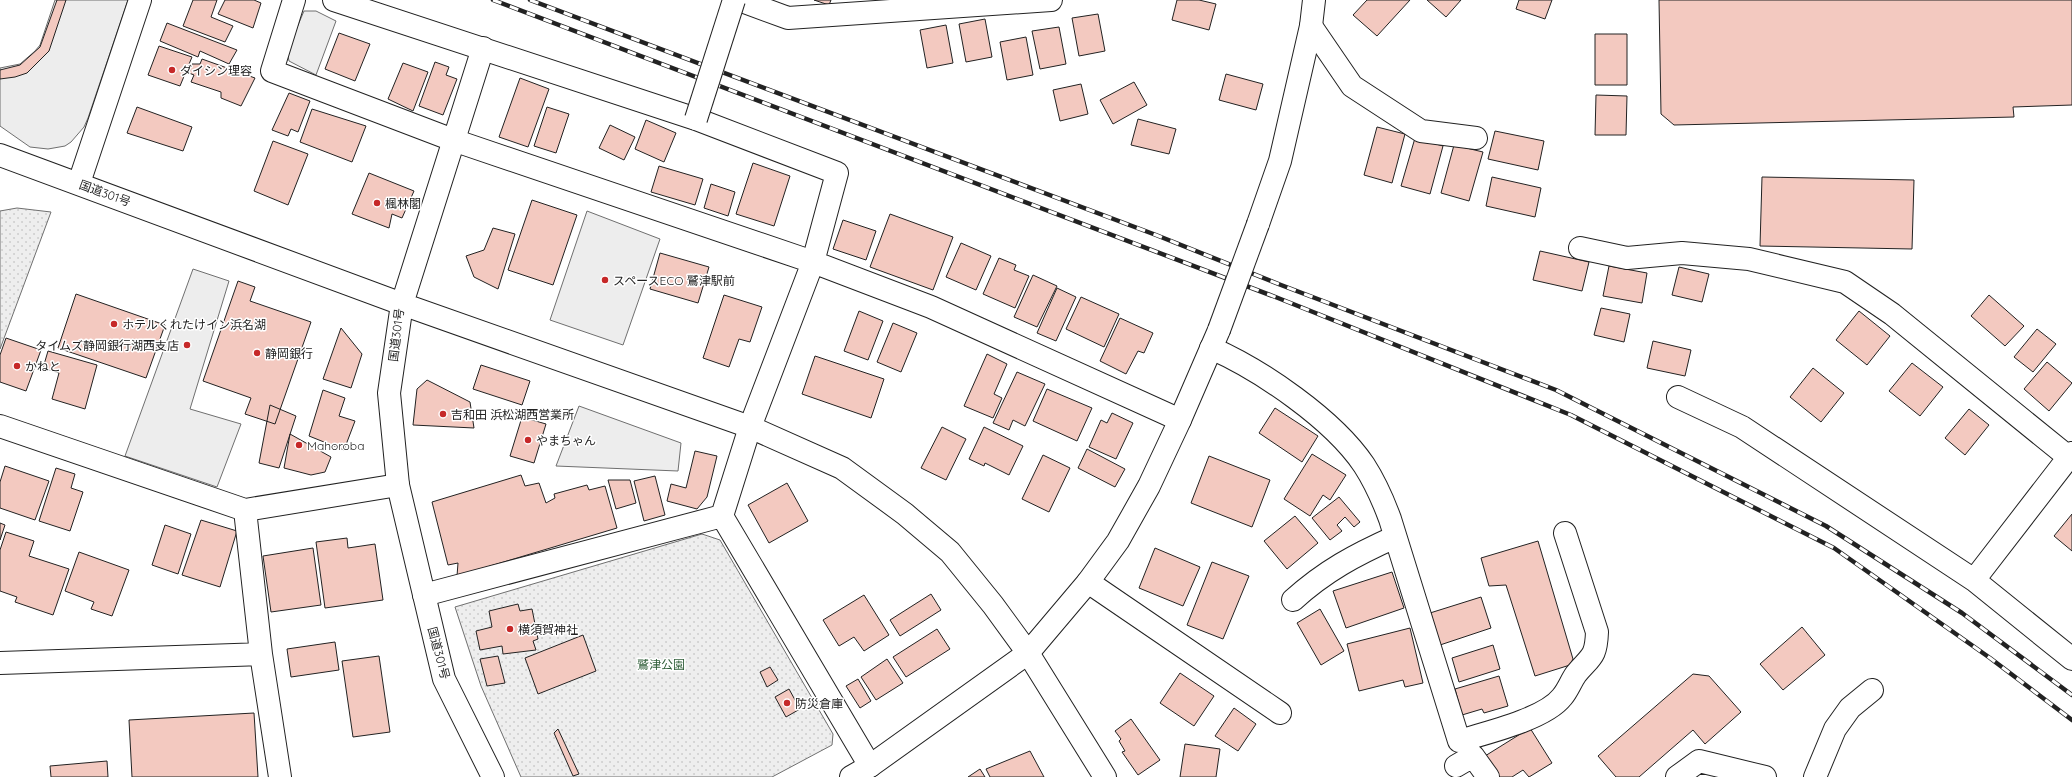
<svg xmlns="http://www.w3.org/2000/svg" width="2072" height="777" viewBox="0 0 2072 777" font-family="Quicksand,'Noto Sans JP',sans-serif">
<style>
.park{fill:url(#park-dots);stroke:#6f6f6f}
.parking{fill:#ededed;stroke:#6f6f6f}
.building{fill:#f3c9c0;stroke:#222}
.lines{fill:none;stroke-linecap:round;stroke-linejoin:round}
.street-casing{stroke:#222;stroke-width:24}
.secondary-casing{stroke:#222;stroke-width:24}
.highway-casing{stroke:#222;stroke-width:24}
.street{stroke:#fff;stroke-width:22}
.secondary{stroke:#fff;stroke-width:22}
.highway{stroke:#fff;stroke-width:22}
.rail-casing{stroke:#222;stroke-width:4.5}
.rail{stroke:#fff;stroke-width:3;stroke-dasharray:9;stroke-linecap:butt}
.street-bridge-casing{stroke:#222;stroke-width:24;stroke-linecap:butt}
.secondary-bridge-casing{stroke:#222;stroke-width:24;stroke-linecap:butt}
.street-bridge{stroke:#fff;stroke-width:22}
.secondary-bridge{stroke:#fff;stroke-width:22}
.poi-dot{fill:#c62828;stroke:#fff;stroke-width:1.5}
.labels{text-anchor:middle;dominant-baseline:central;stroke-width:3;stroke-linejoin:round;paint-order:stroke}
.poi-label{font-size:12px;fill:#222;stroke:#fff;text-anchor:start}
.street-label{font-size:12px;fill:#222;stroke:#fff}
.park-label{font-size:12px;fill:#2f5e38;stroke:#fff}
</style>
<defs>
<pattern id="park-dots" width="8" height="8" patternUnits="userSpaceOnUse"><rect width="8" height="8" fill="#eee"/><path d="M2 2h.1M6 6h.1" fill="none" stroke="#ccc" stroke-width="1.8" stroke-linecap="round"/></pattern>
</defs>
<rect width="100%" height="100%" fill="#fff"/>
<!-- park -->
<path class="park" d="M 17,208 L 51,212 L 0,349 L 0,211 Z
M 702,534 L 720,540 L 833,734 L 832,745 L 772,777 L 521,777 L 481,686 L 455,607 Z"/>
<!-- parking -->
<path class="parking" d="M 55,0 L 128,0 L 88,118 L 84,127 L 71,142 L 65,146 L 48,149 L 30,147 L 0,126 L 0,68 L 20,64 L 35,51 L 40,45 Z
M 304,11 L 316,11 L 336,21 L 316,75 L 289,61 L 287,51 Z
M 587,211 L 660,239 L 623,345 L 550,320 Z
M 193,269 L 229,281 L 190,409 L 241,424 L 217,487 L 125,456 Z
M 579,406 L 681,443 L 678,471 L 556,466 Z"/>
<!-- building -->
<path class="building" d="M 57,0 L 66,0 L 49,51 L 27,73 L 15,77 L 0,79 L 0,70 L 20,65 L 40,47 Z
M 193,0 L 217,0 L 211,17 L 233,26 L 225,42 L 183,26 Z
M 225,0 L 254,0 L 261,3 L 253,28 L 218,14 Z
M 814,0 L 831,0 L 829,5 Z
M 1177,0 L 1199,0 L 1216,4 L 1209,30 L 1172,20 Z
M 1367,0 L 1410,0 L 1377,36 L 1353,15 Z
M 1427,0 L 1461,0 L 1446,17 Z
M 1519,0 L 1552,0 L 1545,19 L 1516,9 Z
M 1659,0 L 2072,0 L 2072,105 L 2013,107 L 2014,117 L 1674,125 L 1661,114 Z
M 1098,14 L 1105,51 L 1079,56 L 1072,18 Z
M 985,19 L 992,57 L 966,62 L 959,24 Z
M 167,23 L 237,50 L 229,64 L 200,51 L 198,57 L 160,41 Z
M 946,25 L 953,63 L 927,68 L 920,30 Z
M 1059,27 L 1066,64 L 1040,69 L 1032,31 Z
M 339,33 L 370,44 L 355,81 L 325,69 Z
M 1595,34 L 1627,34 L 1627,85 L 1595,85 Z
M 1026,37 L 1033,75 L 1007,80 L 1000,42 Z
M 159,46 L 192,57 L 180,86 L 148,75 Z
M 202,59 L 255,78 L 241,106 L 221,98 L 221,92 L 191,82 L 194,75 L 189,73 L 192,64 L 200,64 Z
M 435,62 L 449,67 L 446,75 L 457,79 L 443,115 L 419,106 Z
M 403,63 L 428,72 L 413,111 L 388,99 Z
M 1226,74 L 1263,84 L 1256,110 L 1219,100 Z
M 520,78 L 549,89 L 528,147 L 499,137 Z
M 1134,82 L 1147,105 L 1113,124 L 1100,100 Z
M 1081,84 L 1088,114 L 1060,121 L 1053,90 Z
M 289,93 L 310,101 L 298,132 L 291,129 L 288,136 L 272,130 Z
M 1596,95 L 1627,96 L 1626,135 L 1595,135 Z
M 137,107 L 192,127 L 183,151 L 127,133 Z
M 547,107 L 569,114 L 556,153 L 534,146 Z
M 312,109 L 366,126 L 352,162 L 300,142 Z
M 1138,119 L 1176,129 L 1169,154 L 1131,145 Z
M 646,120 L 676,133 L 664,162 L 635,149 Z
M 610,125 L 635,137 L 624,160 L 599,148 Z
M 1377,127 L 1405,134 L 1392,183 L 1364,175 Z
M 1495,131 L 1544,141 L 1538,170 L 1488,159 Z
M 1415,138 L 1443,146 L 1430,194 L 1401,186 Z
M 273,141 L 308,154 L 288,205 L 254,191 Z
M 1454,145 L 1483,152 L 1469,201 L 1441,193 Z
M 753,163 L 790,176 L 774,226 L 736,214 Z
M 659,166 L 703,179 L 695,205 L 651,192 Z
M 369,173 L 414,191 L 402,218 L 392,214 L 389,228 L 352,214 Z
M 1492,177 L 1541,188 L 1535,217 L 1486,206 Z
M 1762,177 L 1914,180 L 1912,249 L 1760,246 Z
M 711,184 L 735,192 L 728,216 L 704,208 Z
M 532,200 L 577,215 L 553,285 L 508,270 Z
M 890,214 L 953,237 L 933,290 L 870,267 Z
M 843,220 L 876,231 L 866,260 L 833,249 Z
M 493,228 L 515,234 L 498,289 L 474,277 L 466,256 L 484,250 Z
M 961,243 L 991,256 L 976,290 L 946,277 Z
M 1540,251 L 1589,262 L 1582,291 L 1533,280 Z
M 660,253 L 709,267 L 698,303 L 650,289 Z
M 999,258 L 1016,265 L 1014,270 L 1029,276 L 1015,308 L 983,294 Z
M 1609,266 L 1647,273 L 1642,303 L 1603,296 Z
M 1679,267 L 1709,274 L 1702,302 L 1672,295 Z
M 1033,275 L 1057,286 L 1037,327 L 1014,317 Z
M 238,281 L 255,287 L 250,301 L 311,322 L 275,424 L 245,414 L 251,398 L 203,381 Z
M 1057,288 L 1076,297 L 1056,341 L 1037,333 Z
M 76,294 L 165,325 L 146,378 L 58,348 Z
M 724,295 L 762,307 L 750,342 L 739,339 L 729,367 L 703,358 Z
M 1989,295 L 2024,326 L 2005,346 L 1971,316 Z
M 1081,297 L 1119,314 L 1104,347 L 1066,329 Z
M 1601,308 L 1630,314 L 1624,342 L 1594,335 Z
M 859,311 L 883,321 L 868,360 L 844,351 Z
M 1859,311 L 1890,336 L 1867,365 L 1836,340 Z
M 1120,318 L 1153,333 L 1144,353 L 1138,351 L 1126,374 L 1100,361 Z
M 893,323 L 917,333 L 901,372 L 877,362 Z
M 341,328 L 362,354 L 351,388 L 323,379 Z
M 2037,329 L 2056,344 L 2033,372 L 2014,357 Z
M 6,338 L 41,350 L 26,391 L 0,382 L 0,355 Z
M 1653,341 L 1691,350 L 1685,376 L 1647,368 Z
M 48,351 L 97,365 L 85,409 L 52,399 L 59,373 L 43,368 Z
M 987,354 L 1007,364 L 994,394 L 1002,398 L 993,418 L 964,406 Z
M 815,356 L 884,379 L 871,418 L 802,394 Z
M 2047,362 L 2072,383 L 2049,411 L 2024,389 Z
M 1912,363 L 1943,387 L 1920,416 L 1889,391 Z
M 481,365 L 530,381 L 522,405 L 473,389 Z
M 1813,368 L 1844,393 L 1821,422 L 1790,397 Z
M 1017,372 L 1045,384 L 1025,426 L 1013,420 L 1009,430 L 993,423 Z
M 427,380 L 470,402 L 474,428 L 413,425 L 417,389 Z
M 1047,389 L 1092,408 L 1077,441 L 1033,421 Z
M 323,390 L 345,398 L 339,416 L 355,421 L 344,450 L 309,436 Z
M 270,405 L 296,416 L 279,468 L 259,463 Z
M 1275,408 L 1318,436 L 1302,462 L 1259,433 Z
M 1969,409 L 1989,425 L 1965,455 L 1945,438 Z
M 1112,413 L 1133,423 L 1116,459 L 1089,447 L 1101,420 L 1107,423 Z
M 522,417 L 546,424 L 534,463 L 510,456 Z
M 942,427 L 966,439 L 946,480 L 921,468 Z
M 984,427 L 1023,446 L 1009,475 L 985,463 L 984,466 L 969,459 Z
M 290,434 L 331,457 L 325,472 L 311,475 L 284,468 Z
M 1087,449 L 1125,469 L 1115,487 L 1078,468 Z
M 695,451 L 717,456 L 707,497 L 697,509 L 667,501 L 671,484 L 686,488 Z
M 1312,454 L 1346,475 L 1330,500 L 1323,495 L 1310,516 L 1284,499 Z
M 1043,455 L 1070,468 L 1049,512 L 1022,499 Z
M 1209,456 L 1270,480 L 1252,527 L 1191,503 Z
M 5,466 L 49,481 L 35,520 L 0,508 L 0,482 Z
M 56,468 L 75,474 L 71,488 L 83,492 L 70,531 L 39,521 Z
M 521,475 L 525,486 L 539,483 L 546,503 L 555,498 L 554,494 L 587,485 L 589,490 L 605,486 L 617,528 L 457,576 L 458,563 L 448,565 L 432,502 Z
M 655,476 L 665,515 L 644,521 L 634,481 Z
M 608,480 L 630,480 L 636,503 L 616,509 Z
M 787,483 L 808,521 L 769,543 L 748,505 Z
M 1339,497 L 1360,522 L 1354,527 L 1345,517 L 1337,525 L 1342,531 L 1330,540 L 1312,518 Z
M 2072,514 L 2072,551 L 2054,536 Z
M 1295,516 L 1318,543 L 1287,569 L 1264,541 Z
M 201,520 L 237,531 L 220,587 L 182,575 Z
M 0,523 L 5,525 L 0,540 Z
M 165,525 L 191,534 L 178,574 L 152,565 Z
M 6,532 L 34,541 L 29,556 L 69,569 L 53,615 L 15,602 L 17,597 L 0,591 L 0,550 Z
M 347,538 L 348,548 L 375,544 L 383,600 L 325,608 L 316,542 Z
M 1538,541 L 1573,659 L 1570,665 L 1535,676 L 1506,585 L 1489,586 L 1481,558 Z
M 313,548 L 321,605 L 271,612 L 263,556 Z
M 1155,548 L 1200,567 L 1183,606 L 1139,588 Z
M 79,552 L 129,570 L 112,616 L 91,609 L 94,602 L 65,591 Z
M 1212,562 L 1249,576 L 1223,639 L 1187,625 Z
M 1392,572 L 1404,608 L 1346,628 L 1333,591 Z
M 931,594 L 941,610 L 900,636 L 890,620 Z
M 864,595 L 889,635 L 864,651 L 854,637 L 839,646 L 823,620 Z
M 1481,597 L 1491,628 L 1440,645 L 1430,613 Z
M 518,604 L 520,611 L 532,609 L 538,639 L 533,641 L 536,650 L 503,654 L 502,646 L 480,650 L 476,631 L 492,627 L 489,611 Z
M 1320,609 L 1344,651 L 1321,665 L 1297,623 Z
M 1802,627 L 1825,655 L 1783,690 L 1760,664 Z
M 1410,628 L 1423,683 L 1405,687 L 1403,680 L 1359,691 L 1347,644 Z
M 937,629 L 950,649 L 906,677 L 893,657 Z
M 583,635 L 596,671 L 538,694 L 525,658 Z
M 335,642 L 339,670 L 291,677 L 287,649 Z
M 1493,645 L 1500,669 L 1459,682 L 1452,658 Z
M 379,656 L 390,732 L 353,737 L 342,661 Z
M 498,656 L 505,683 L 487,686 L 480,659 Z
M 887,659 L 903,683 L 876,700 L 861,677 Z
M 770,667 L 778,680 L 767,687 L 760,672 Z
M 1180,673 L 1214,696 L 1194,726 L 1160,703 Z
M 1693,674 L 1709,676 L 1741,712 L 1705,744 L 1693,730 L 1639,777 L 1616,777 L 1598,756 Z
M 1499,676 L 1508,706 L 1484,713 L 1482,709 L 1462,715 L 1455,689 Z
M 858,679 L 871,701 L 860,708 L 846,686 Z
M 789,689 L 800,709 L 786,717 L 775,697 Z
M 1234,708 L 1256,724 L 1238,751 L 1215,736 Z
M 254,713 L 258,777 L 132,777 L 129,720 Z
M 1131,719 L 1160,760 L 1138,775 L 1122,752 L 1125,751 L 1119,741 L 1121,739 L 1115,731 Z
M 1530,728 L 1552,763 L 1529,777 L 1523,770 L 1512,777 L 1499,777 L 1485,756 Z
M 558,729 L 579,774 L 573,776 L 554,733 Z
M 1185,744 L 1220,749 L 1216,777 L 1180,777 Z
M 1030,751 L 1044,777 L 990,777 L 986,769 Z
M 107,761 L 108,777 L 51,777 L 50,766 Z
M 980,769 L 985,777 L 968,777 Z"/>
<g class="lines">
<!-- street casing -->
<g class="street-casing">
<path id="street" d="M 294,0 L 272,71 L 453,140 L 813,262 L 931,307 L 1180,420
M 334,0 L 696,119 L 837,173 L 813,262 L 750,427 L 722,516 L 870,766
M 739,0 L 788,18 L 1051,0
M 1311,26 L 1352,86 L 1421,131 L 1476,138
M 1580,248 L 1627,258 L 1682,253 L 1749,259 L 1845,282 L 1892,314 L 2072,460
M 1211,348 C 1261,370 1333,419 1364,465 C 1375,482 1383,500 1390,519 L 1459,741 C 1486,733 1545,719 1562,697 C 1568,690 1571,681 1576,674 C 1591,656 1596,658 1597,632 L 1565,533
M 1678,397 L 1742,427 L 1974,580
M 0,426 L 245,510 L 398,485
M 2072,453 L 1974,580 L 2072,659
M 245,510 L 261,654 L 280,777
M 1088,582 L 1280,713
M 424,595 L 722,516
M 1293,600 C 1325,571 1355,555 1395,537
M 1028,653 L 1105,777
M 0,663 L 261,654
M 1456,766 L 1473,756 L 1488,777
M 1677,777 L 1699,761 L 1765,777
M 1815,777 L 1835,729 L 1850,708 L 1872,690"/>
</g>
<!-- secondary casing -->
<g class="secondary-casing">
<path id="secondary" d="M 483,48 L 402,304 L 750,427 L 842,468 L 905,514 L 950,552 L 993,605 L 1028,653
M 79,183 L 140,0
M 1258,224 L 1280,161 L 1311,26 L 1314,0
M 851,777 L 870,766 L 1028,653 L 1088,582 L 1118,541 L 1149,486 L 1180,420 L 1219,330"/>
</g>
<!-- highway casing -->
<g class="highway-casing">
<path id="highway" d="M 0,155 L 402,304 L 389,393 L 398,485 L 444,679 L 493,777"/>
</g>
<!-- street -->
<use href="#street" class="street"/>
<!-- secondary -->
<use href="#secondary" class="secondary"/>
<!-- highway -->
<use href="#highway" class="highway"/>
<!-- rail casing -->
<g class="rail-casing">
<path id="rail" d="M 493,0 L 1278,298 L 1571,415 L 1834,548 L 1990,658 L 2072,720
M 530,0 L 1156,235 L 1281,285 L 1556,390 L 1826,526 L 1962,613 L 2072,695"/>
</g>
<!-- rail -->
<use href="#rail" class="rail"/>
<!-- street-bridge casing -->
<g class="street-bridge-casing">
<path id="street-bridge" d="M 696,119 L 734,0"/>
</g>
<!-- secondary-bridge casing -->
<g class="secondary-bridge-casing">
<path id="secondary-bridge" d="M 1219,330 L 1258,224"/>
</g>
<!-- street-bridge -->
<use href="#street-bridge" class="street-bridge"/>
<!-- secondary-bridge -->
<use href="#secondary-bridge" class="secondary-bridge"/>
</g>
<!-- markers -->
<g class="poi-dot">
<circle cx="172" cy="70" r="4"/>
<circle cx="377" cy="203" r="4"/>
<circle cx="605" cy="280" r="4"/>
<circle cx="114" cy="324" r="4"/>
<circle cx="187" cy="345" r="4"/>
<circle cx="257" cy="353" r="4"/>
<circle cx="17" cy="366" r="4"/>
<circle cx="443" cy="414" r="4"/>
<circle cx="528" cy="440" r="4"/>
<circle cx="299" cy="445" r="4"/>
<circle cx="510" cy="629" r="4"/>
<circle cx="787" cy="703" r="4"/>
</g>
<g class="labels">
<!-- poi labels -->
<g class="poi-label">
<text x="180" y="70">ダイシン理容</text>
<text x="385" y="203">楓林閣</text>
<text x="613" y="280">スペースECO 鷲津駅前</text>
<text x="122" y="324">ホテルくれたけイン浜名湖</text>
<text x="179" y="345" text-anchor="end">タイムズ静岡銀行湖西支店</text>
<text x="265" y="353">静岡銀行</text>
<text x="25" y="366">かねと</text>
<text x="451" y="414">吉和田 浜松湖西営業所</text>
<text x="536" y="440">やまちゃん</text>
<text x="307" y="445">Mahoroba</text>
<text x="518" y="629">横須賀神社</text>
<text x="795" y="703">防災倉庫</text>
</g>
<!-- street labels -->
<g class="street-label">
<text transform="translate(105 193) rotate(20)">国道301号</text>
<text transform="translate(396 335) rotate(-83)">国道301号</text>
<text transform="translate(439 653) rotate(75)">国道301号</text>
</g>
<!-- park labels -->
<g class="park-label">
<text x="661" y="664">鷲津公園</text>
</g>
</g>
</svg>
